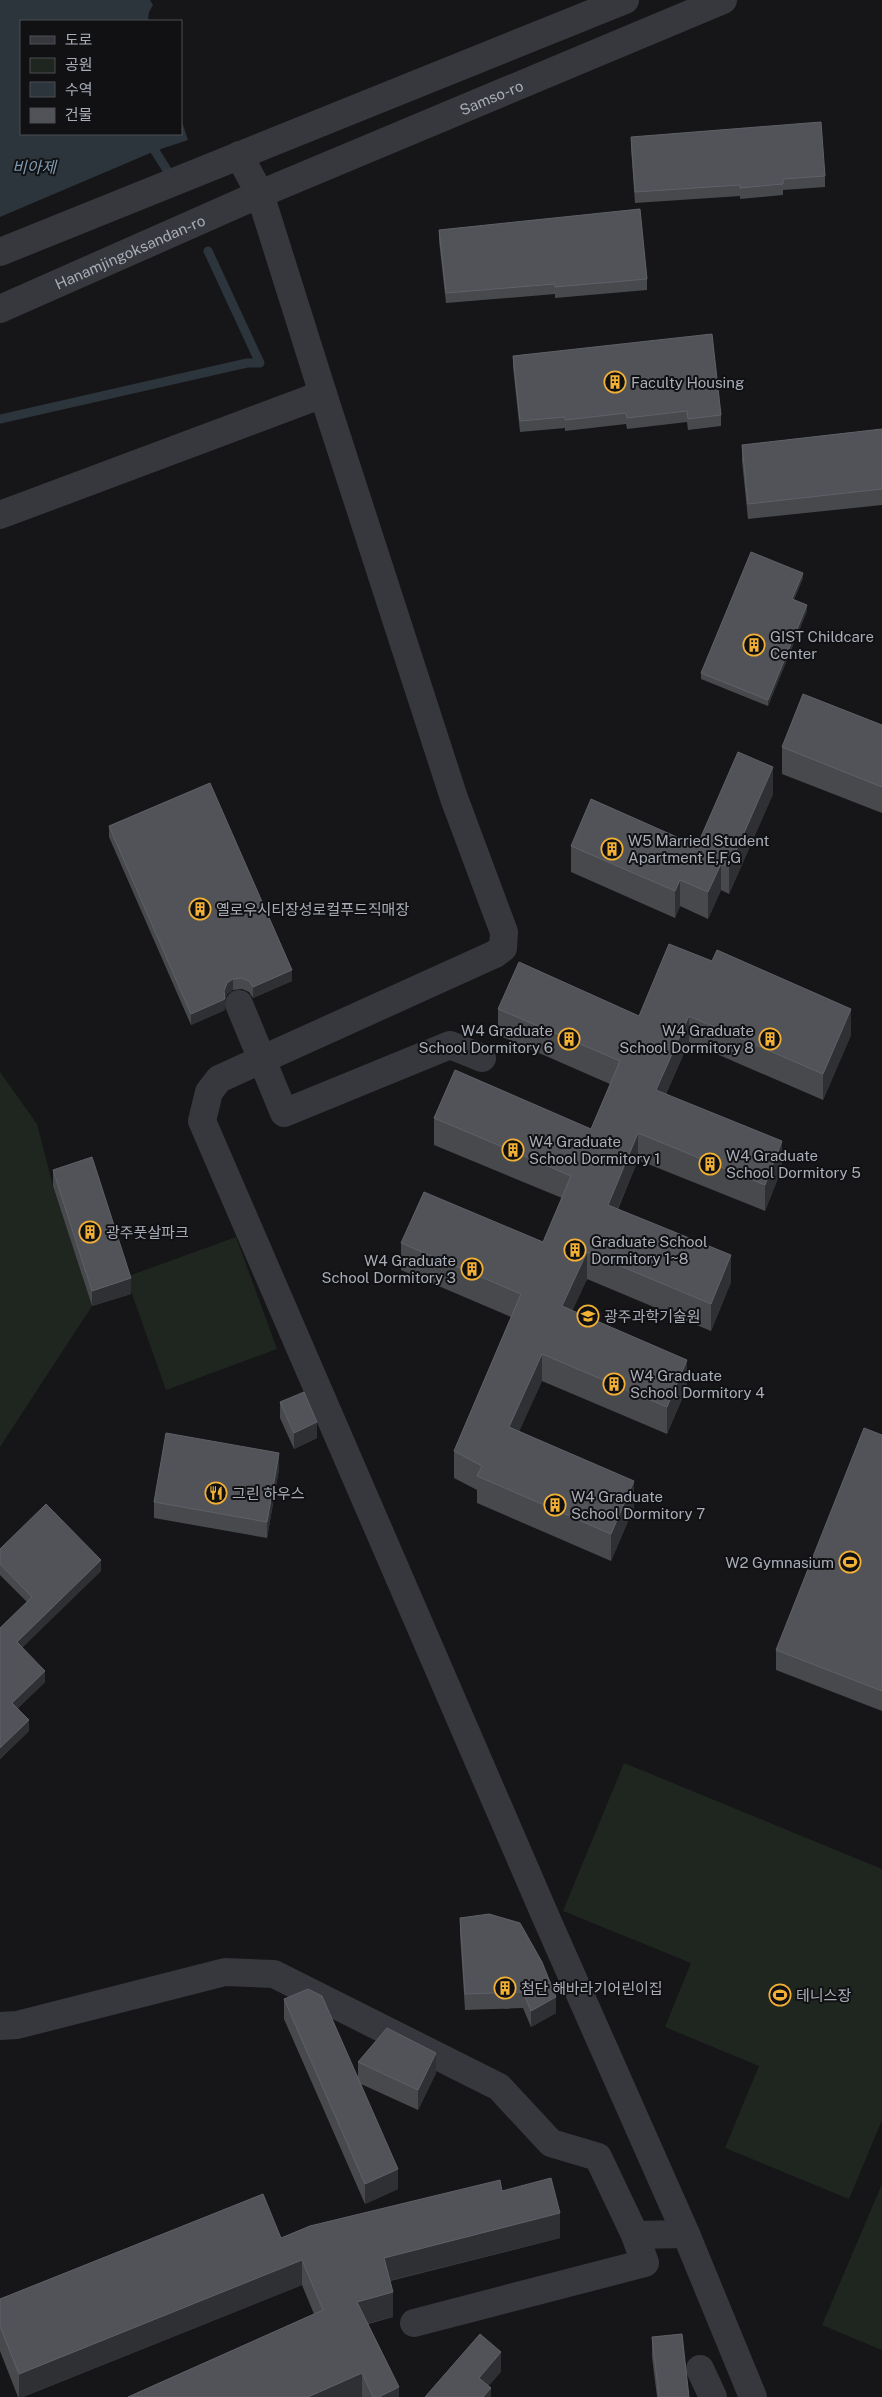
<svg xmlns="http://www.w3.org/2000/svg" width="882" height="2397" viewBox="0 0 882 2397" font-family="'Public Sans','Noto Sans KR',sans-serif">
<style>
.green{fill:#1e261f}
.water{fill:#2c353c}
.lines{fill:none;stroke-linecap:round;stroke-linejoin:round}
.stream{stroke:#2c353c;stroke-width:9}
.minor{stroke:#37383d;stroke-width:28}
.wall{fill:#47494d}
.shaded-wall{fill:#2f3033}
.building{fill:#525359;stroke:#5f6168}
.labels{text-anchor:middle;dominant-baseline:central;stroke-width:4;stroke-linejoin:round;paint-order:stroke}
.street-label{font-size:15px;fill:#a8adb8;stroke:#111113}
.poi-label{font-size:15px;fill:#a8adb8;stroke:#111113;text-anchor:start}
.water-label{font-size:16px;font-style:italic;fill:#7f9bb3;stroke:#111113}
</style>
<rect width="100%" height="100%" fill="#161618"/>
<!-- green -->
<path class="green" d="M 0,1072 L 37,1124 L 53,1186 L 92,1306 L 0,1447 Z
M 236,1237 L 277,1349 L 166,1390 L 126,1277 Z
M 624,1763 L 882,1869 L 882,2120 L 849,2199 L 725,2148 L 759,2066 L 665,2027 L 691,1963 L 563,1911 Z
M 882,2184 L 882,2350 L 822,2325 Z"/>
<!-- water -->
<path class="water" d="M 0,0 L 150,0 L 153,5 L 149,12 L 148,21 L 21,21 L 21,134 L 181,134 L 181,119 L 188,140 L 155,151 L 0,217 Z"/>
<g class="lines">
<!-- stream -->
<path class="stream" d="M 155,151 L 167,170
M 0,419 L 247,363 L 260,363 L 208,251"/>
<!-- minor -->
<g class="minor">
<path d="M 239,155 L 260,194 L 323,394 L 454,798 L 504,932 L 503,948 L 495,954 L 219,1079 L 209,1092 L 202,1121 L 548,1922 L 686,2234 L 753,2397"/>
<path d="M 0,252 L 625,0"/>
<path id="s1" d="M 0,309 L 260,194 L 723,0"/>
<path d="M 0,515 L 323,394"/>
<path d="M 239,1004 L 284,1113 L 450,1045 L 482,1058"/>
<path d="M 0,2026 L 17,2025 L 225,1972 L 274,1974 L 499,2087 L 551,2143 L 598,2157 L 635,2235 L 686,2234"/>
<path d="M 414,2323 L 645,2263 L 635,2235"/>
<path d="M 700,2369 L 713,2397"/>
</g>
</g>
<!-- wall -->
<path class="wall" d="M 631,137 L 825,176 L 825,187 L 783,190 L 783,195 L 740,199 L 740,196 L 635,203 L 631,148 Z
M 439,230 L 647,279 L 647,290 L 555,298 L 555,294 L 446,303 L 439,241 Z
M 513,356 L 721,415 L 721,426 L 688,430 L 687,422 L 627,429 L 626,424 L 565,431 L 565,428 L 520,432 L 513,367 Z
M 882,429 L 882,505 L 748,519 L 742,461 L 742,445 Z
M 803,578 L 794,600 L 807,611 L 768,706 L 701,679 L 701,673 Z
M 882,725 L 882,813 L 782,774 L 782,747 Z
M 773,794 L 729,894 L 721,890 L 708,919 L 680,906 L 675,918 L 571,872 L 571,846 L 697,846 Z
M 109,826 L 292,981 L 253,998 L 249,992 L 242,989 L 233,990 L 227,994 L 225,999 L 225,1010 L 191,1025 L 109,837 Z
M 669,944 L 851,1035 L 823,1100 L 689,1042 L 666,1094 L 782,1168 L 765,1211 L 638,1160 L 618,1209 L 731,1282 L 711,1331 L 587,1279 L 572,1311 L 687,1387 L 667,1434 L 542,1381 L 519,1431 L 634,1507 L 611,1561 L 477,1503 L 477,1490 L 454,1478 L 454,1451 L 511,1317 L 401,1270 L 401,1243 L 543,1242 L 562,1198 L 434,1145 L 434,1118 L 591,1129 L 610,1084 L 498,1035 L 498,1009 L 639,1016 Z
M 53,1170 L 131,1294 L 92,1306 L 53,1186 Z
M 280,1402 L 317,1438 L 294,1449 L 280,1418 Z
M 882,1435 L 882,1711 L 776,1670 L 776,1650 Z
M 279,1469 L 267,1538 L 154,1518 L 154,1502 Z
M 0,1549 L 101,1571 L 22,1647 L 45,1682 L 18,1708 L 29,1731 L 0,1759 L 0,1628 L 27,1602 L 0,1575 Z
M 460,1918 L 556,2013 L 531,2027 L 523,2008 L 465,2010 L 460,1934 Z
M 284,1999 L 358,2077 L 358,2062 L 436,2073 L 418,2110 L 361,2084 L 398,2189 L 365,2204 L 284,2019 Z
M 502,2191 L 560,2238 L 390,2281 L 393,2317 L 368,2324 L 399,2397 L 128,2397 L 314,2314 L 302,2285 L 23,2397 L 18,2397 L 0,2351 L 0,2299 Z
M 652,2337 L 689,2397 L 657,2397 L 652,2357 Z"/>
<!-- shaded-wall -->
<path class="shaded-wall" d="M 803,573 L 803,578 L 792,604 L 792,599 Z
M 807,605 L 807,611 L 768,706 L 768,700 Z
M 773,767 L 773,794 L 729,894 L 729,867 Z
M 721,864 L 721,890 L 708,919 L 708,892 Z
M 680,880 L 680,906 L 675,918 L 675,891 Z
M 292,970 L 292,981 L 253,998 L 253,987 Z
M 233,979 L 233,990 L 227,994 L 225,999 L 225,1010 L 191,1025 L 191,1014 L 224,991 L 227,983 Z
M 851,1009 L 851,1035 L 823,1100 L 823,1074 Z
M 689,1016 L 689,1042 L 656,1116 L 656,1090 Z
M 638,1133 L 638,1160 L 608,1231 L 608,1205 Z
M 782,1141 L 782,1168 L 765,1211 L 765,1185 Z
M 587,1252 L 587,1279 L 562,1333 L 562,1306 Z
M 731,1255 L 731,1282 L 711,1331 L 711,1304 Z
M 131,1278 L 131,1294 L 92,1306 L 92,1291 Z
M 542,1354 L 542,1381 L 509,1454 L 509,1427 Z
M 687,1360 L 687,1387 L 667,1434 L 667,1407 Z
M 317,1422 L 317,1438 L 294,1449 L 294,1433 Z
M 279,1453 L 279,1469 L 267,1538 L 267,1522 Z
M 634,1481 L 634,1507 L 611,1561 L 611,1534 Z
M 101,1560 L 101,1571 L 17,1653 L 17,1642 Z
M 45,1671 L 45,1682 L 12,1714 L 12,1703 Z
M 29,1720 L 29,1731 L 0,1759 L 0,1748 Z
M 556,1997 L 556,2013 L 531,2027 L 531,2011 Z
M 436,2053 L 436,2073 L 418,2110 L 418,2090 Z
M 398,2169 L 398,2189 L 365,2204 L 365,2184 Z
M 560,2213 L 560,2238 L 384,2282 L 384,2258 Z
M 302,2260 L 302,2285 L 23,2397 L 19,2397 L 19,2374 Z
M 393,2292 L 393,2317 L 357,2326 L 357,2302 Z
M 501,2352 L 501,2372 L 479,2397 L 479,2378 Z
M 362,2373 L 362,2397 L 308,2397 Z
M 399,2387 L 399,2397 L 379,2397 Z
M 491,2388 L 491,2397 L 483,2397 Z"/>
<!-- building -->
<path class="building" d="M 821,122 L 825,176 L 783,179 L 783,184 L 740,188 L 740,185 L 635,192 L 631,137 Z
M 640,209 L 647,279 L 555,287 L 555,284 L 446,293 L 439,230 Z
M 712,334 L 721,415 L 688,419 L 687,411 L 627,418 L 626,413 L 565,420 L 565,417 L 520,421 L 513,356 Z
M 882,429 L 882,489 L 748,504 L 742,445 Z
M 751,552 L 803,573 L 792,599 L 807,605 L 768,700 L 701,673 Z
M 803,694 L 882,725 L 882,787 L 782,747 Z
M 738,752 L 773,767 L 729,867 L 721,864 L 708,892 L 680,880 L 675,891 L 571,846 L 591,799 L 697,846 Z
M 210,783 L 292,970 L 253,987 L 249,981 L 242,978 L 233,979 L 227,983 L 224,991 L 225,999 L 191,1014 L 109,826 Z
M 669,944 L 712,961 L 717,950 L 851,1009 L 823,1074 L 689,1016 L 656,1090 L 782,1141 L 765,1185 L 638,1133 L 608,1205 L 731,1255 L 711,1304 L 587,1252 L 562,1306 L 687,1360 L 667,1407 L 542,1354 L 509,1427 L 634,1481 L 611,1534 L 477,1476 L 482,1466 L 454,1451 L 521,1294 L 401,1243 L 424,1192 L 543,1242 L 571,1176 L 434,1118 L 455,1070 L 591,1129 L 620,1061 L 498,1009 L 519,962 L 639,1016 Z
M 92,1157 L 131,1278 L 92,1291 L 53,1170 Z
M 304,1392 L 317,1422 L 294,1433 L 280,1402 Z
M 864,1428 L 882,1435 L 882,1691 L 776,1650 Z
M 166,1433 L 279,1453 L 267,1522 L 154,1502 Z
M 46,1504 L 101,1560 L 17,1642 L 45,1671 L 12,1703 L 29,1720 L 0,1748 L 0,1628 L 32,1597 L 0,1564 L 0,1549 Z
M 489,1914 L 520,1923 L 542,1962 L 556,1997 L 531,2011 L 523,1992 L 465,1994 L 460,1918 Z
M 308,1989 L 322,1996 L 398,2169 L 365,2184 L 284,1999 Z
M 387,2028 L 436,2053 L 418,2090 L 358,2062 Z
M 551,2178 L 560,2213 L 384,2258 L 393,2292 L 357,2302 L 399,2387 L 379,2397 L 373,2397 L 362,2373 L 308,2397 L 128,2397 L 323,2310 L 302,2260 L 19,2374 L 0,2326 L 0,2299 L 263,2194 L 281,2238 L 310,2226 L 500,2180 L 502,2191 Z
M 480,2334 L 501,2352 L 479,2378 L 491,2388 L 483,2397 L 425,2397 Z
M 682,2334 L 689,2397 L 659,2397 L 652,2337 Z"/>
<!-- icons -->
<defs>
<g id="building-ring" transform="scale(1.125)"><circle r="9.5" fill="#111113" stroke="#f2b134" stroke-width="1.5"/><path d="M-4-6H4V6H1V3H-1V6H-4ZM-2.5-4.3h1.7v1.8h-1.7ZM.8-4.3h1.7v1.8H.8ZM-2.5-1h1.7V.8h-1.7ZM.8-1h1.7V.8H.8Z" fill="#f2b134"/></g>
<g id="university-ring" transform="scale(1.125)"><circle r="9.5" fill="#111113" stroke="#f2b134" stroke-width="1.5"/><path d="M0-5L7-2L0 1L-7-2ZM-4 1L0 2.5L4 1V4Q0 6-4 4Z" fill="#f2b134"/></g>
<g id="restaurant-ring" transform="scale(1.125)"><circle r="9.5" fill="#111113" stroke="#f2b134" stroke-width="1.5"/><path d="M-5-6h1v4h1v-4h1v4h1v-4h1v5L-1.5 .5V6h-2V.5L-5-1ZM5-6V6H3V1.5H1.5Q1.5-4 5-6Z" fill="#f2b134"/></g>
<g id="stadium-ring" transform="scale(1.125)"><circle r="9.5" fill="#111113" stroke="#f2b134" stroke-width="1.5"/><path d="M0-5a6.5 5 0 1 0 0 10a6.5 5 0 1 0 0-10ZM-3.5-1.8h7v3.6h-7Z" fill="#f2b134"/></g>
</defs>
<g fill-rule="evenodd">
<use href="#building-ring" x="615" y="382"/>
<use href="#building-ring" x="754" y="645"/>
<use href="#building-ring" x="612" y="849"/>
<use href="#building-ring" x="200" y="909"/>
<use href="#building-ring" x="569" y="1039"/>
<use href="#building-ring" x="770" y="1039"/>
<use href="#building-ring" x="513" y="1150"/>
<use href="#building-ring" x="710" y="1164"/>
<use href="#building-ring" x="90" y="1232"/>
<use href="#building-ring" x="575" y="1250"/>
<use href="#building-ring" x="472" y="1269"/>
<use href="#university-ring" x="588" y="1316"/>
<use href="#building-ring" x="614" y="1384"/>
<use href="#restaurant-ring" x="216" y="1493"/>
<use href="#building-ring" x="555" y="1505"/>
<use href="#stadium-ring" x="850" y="1562"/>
<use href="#building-ring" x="505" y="1988"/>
<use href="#stadium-ring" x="780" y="1995"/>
</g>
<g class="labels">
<!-- street labels -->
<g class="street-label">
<text stroke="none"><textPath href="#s1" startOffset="535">Samso-ro</textPath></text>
<text stroke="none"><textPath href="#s1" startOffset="142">Hanamjingoksandan-ro</textPath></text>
</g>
<!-- poi labels -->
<g class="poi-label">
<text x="631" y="382">Faculty Housing</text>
<text x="770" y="636">GIST Childcare<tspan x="770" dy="17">Center</tspan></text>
<text x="628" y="840">W5 Married Student<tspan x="628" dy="17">Apartment E,F,G</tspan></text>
<text x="216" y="909">옐로우시티장성로컬푸드직매장</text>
<text x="553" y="1030" text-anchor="end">W4 Graduate<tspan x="553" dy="17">School Dormitory 6</tspan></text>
<text x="754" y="1030" text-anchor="end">W4 Graduate<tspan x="754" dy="17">School Dormitory 8</tspan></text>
<text x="529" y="1141">W4 Graduate<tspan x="529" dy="17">School Dormitory 1</tspan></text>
<text x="726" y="1155">W4 Graduate<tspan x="726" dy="17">School Dormitory 5</tspan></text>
<text x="106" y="1232">광주풋살파크</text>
<text x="591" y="1241">Graduate School<tspan x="591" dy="17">Dormitory 1~8</tspan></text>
<text x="456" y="1260" text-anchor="end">W4 Graduate<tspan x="456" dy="17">School Dormitory 3</tspan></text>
<text x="604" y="1316">광주과학기술원</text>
<text x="630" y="1375">W4 Graduate<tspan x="630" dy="17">School Dormitory 4</tspan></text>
<text x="232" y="1493">그린 하우스</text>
<text x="571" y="1496">W4 Graduate<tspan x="571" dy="17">School Dormitory 7</tspan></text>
<text x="834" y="1562" text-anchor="end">W2 Gymnasium</text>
<text x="521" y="1988">첨단 해바라기어린이집</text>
<text x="796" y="1995">테니스장</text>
</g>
<!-- water labels -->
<g class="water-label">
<text x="34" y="167">비아제</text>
</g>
</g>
<!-- legend -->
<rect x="20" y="20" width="162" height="115" fill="#111113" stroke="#4d4f55"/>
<rect x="30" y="36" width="25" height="8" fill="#37383d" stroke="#4d4f55"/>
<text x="65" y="45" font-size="15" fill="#a8adb8">도로</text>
<rect x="30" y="58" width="25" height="15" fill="#1e261f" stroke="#4d4f55"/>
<text x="65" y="70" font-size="15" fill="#a8adb8">공원</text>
<rect x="30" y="82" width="25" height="15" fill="#2c353c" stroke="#4d4f55"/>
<text x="65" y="95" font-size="15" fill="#a8adb8">수역</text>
<rect x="30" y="108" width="25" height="15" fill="#525359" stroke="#4d4f55"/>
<text x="65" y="120" font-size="15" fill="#a8adb8">건물</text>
</svg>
